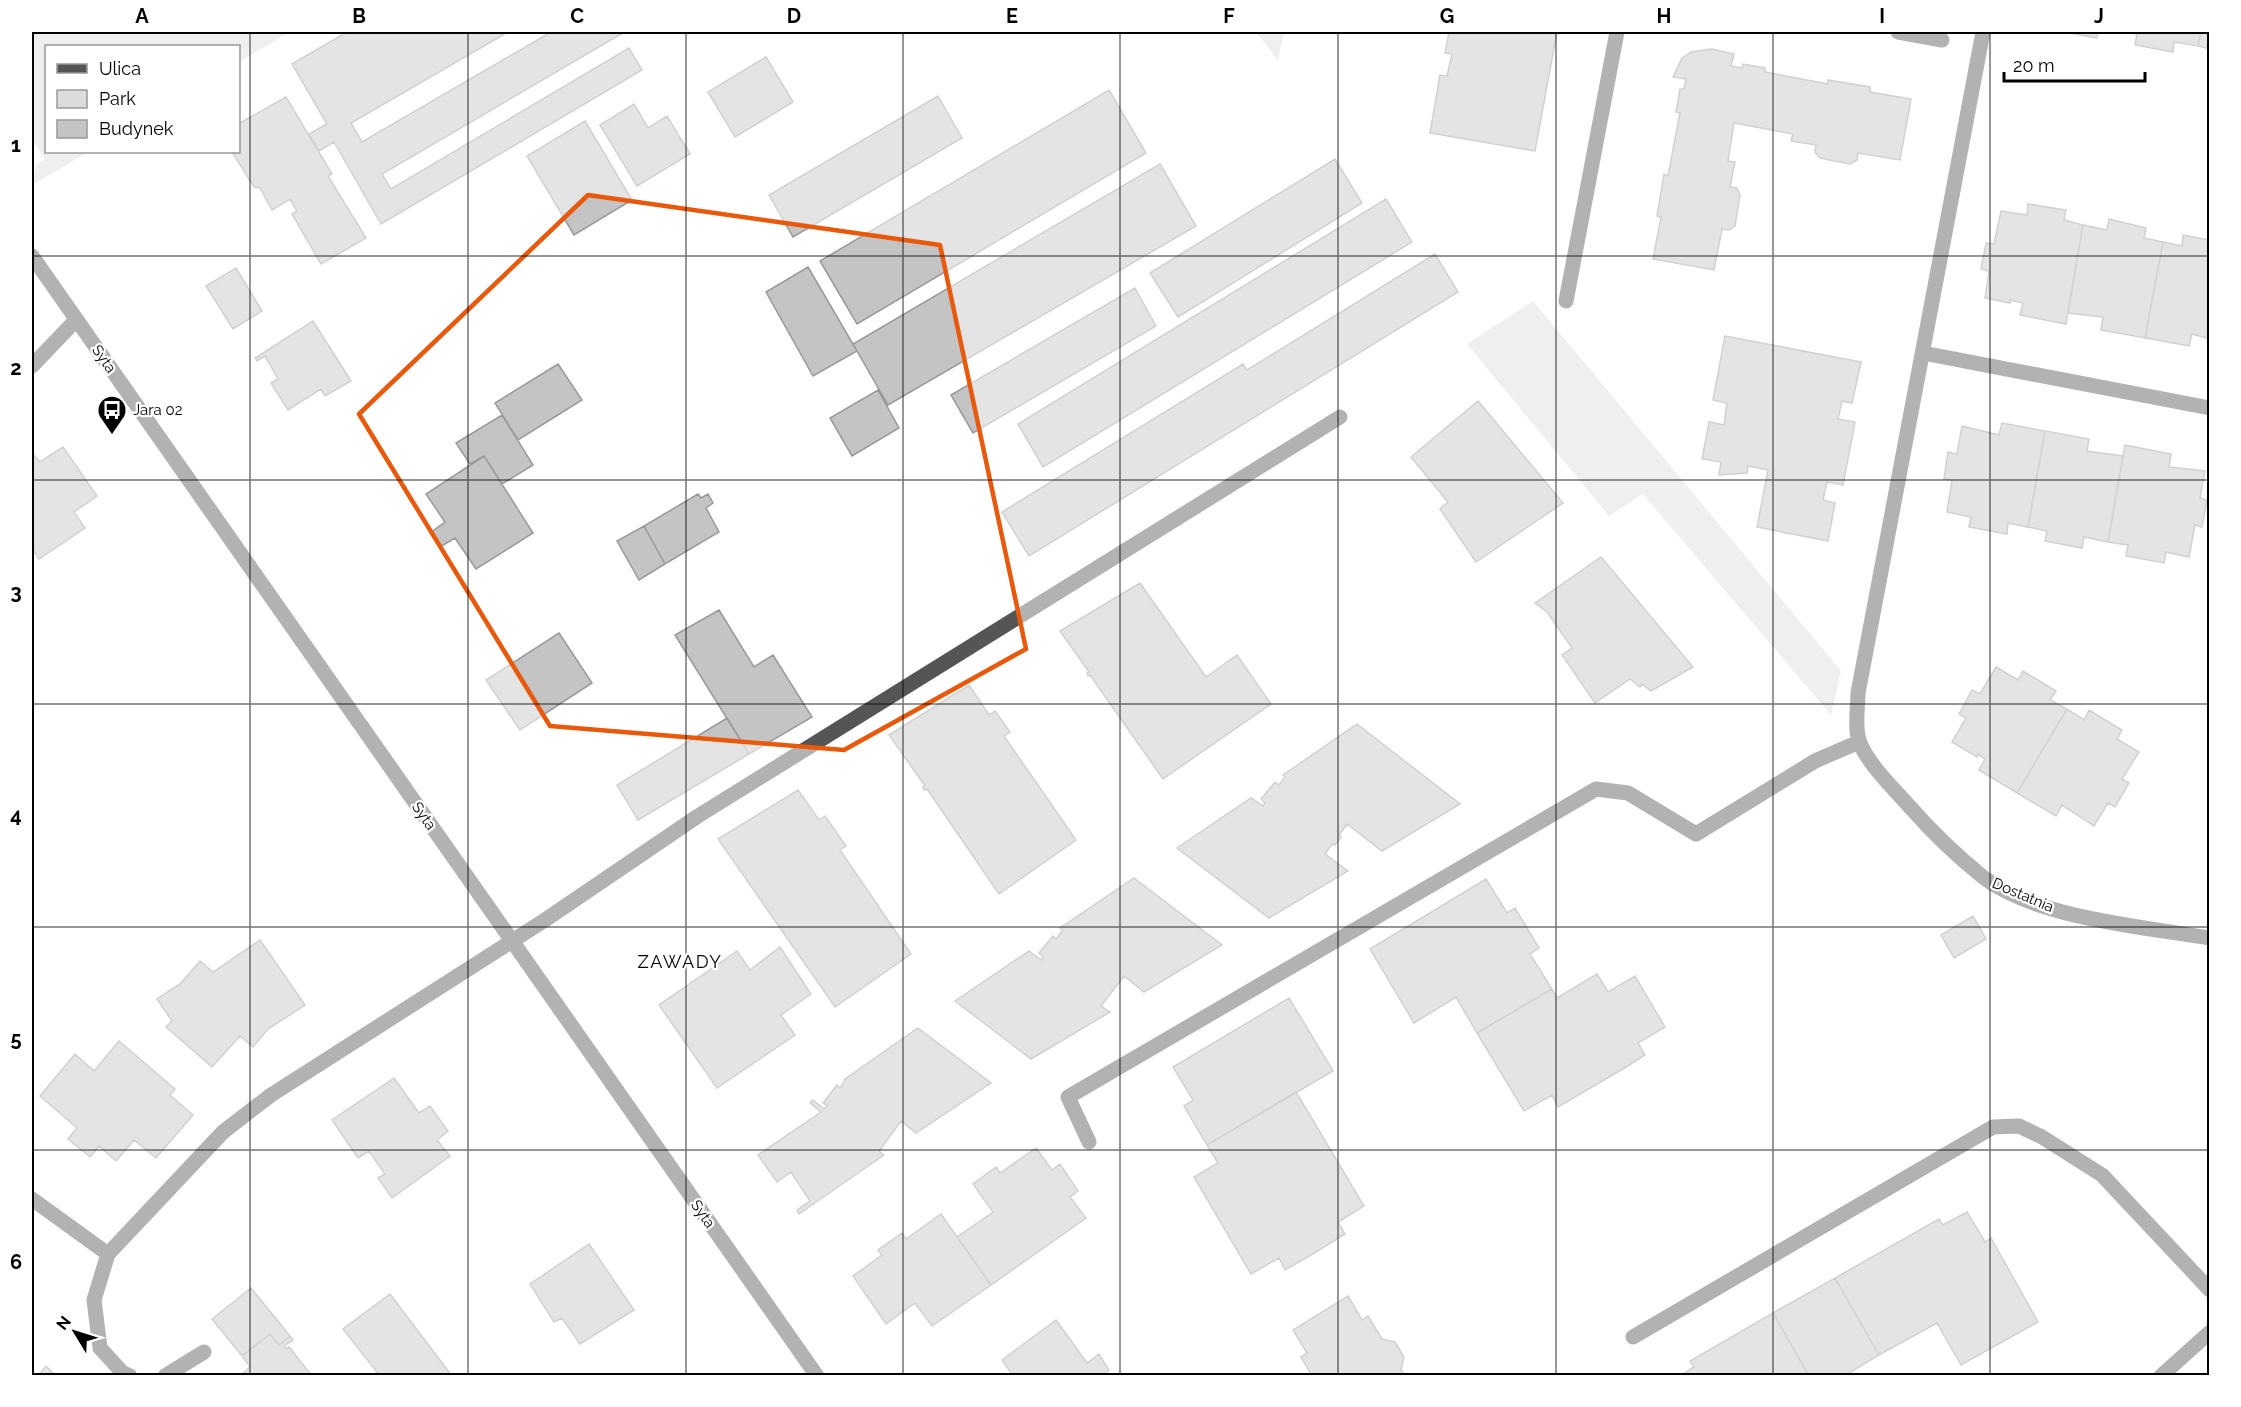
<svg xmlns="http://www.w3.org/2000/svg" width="2241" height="1407" viewBox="0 0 2241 1407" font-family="Raleway,sans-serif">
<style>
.green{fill:#dcdcdc}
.building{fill:#c4c4c4;stroke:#999;stroke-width:1.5}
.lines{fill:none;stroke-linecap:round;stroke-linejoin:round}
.minor{stroke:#555;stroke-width:15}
.marked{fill:none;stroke:#e8590c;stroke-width:4.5;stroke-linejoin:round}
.grid{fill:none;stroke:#000;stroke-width:1.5;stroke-opacity:0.55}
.labels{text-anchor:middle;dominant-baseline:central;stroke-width:4.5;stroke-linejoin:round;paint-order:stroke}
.street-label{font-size:15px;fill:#000;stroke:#fff}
.poi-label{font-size:15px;fill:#000;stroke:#fff;text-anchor:start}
.quarter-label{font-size:18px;letter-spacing:1.5px;fill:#000;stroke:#fff}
.neatline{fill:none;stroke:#000;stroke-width:2}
.grid-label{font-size:20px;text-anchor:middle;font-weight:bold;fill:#000}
</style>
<rect width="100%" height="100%" fill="#fff"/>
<!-- green -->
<path class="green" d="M 32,32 L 290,32 L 239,62 L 238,46 L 46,46 L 46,152 L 88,152 L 32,185 L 36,165 L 45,159 L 32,140 Z
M 1256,32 L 1284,32 L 1278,60 Z
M 1533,301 L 1841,671 L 1831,715 L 1643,494 L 1609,516 L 1467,344 Z"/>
<!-- building -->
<path class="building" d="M 347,32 L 508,32 L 351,123 L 362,142 L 551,32 L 619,32 L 621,34 L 382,174 L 391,189 L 629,48 L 642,70 L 381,224 L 334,142 L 319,151 L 309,134 L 327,124 L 292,64 Z
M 1449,32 L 1557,32 L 1535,151 L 1430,133 L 1440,75 L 1447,76 L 1452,54 L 1445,53 Z
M 2065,32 L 2098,32 L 2097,38 Z
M 2120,32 L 2201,32 L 2198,46 L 2174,42 L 2173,52 L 2135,45 L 2137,34 Z
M 2201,32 L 2210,32 L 2210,49 L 2198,46 Z
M 1712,49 L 1734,54 L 1731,66 L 1742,68 L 1743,64 L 1765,68 L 1765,72 L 1828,84 L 1828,80 L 1870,87 L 1870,92 L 1911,99 L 1900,160 L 1858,153 L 1857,160 L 1850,164 L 1820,158 L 1815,152 L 1816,145 L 1791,141 L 1793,134 L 1734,123 L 1728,161 L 1735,162 L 1730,187 L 1737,188 L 1740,195 L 1735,226 L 1729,230 L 1722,229 L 1714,270 L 1653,259 L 1661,217 L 1657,216 L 1664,174 L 1668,176 L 1680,113 L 1676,112 L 1680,89 L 1684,89 L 1686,79 L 1673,77 L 1682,58 L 1691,52 Z
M 766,57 L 793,102 L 735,137 L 708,92 Z
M 1109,90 L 1146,153 L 857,324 L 820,261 Z
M 938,96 L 962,138 L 793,237 L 769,195 Z
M 286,97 L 332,174 L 328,176 L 366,238 L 321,264 L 292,214 L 297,211 L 290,199 L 272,210 L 260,188 L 254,187 L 232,152 L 238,152 L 238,124 Z
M 634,104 L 648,128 L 667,116 L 690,154 L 637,186 L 600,125 Z
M 585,121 L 632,200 L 574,235 L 527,156 Z
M 1335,159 L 1362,203 L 1178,317 L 1150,273 Z
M 1160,164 L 1196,226 L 888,405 L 853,344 Z
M 1386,199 L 1412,242 L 1043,467 L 1018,424 Z
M 2028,204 L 2066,210 L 2064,220 L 2083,225 L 2066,324 L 2020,315 L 2023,303 L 2010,300 L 2010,303 L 1985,298 L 1989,271 L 1981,269 L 1986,243 L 1994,244 L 2001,211 L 2027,215 Z
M 2109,219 L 2146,228 L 2144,238 L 2163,242 L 2145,338 L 2101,330 L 2103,317 L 2068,313 L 2083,225 L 2107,230 Z
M 2183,235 L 2210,240 L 2210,339 L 2192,334 L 2189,346 L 2145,338 L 2163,242 L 2182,246 Z
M 1435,254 L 1458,292 L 1029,556 L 1002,512 L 1243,364 L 1247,370 Z
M 808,267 L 857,351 L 813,376 L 766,292 Z
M 236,268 L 262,311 L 233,329 L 206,286 Z
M 1135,288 L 1156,326 L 973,433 L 951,395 Z
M 313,321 L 351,381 L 325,396 L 321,389 L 288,410 L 271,383 L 278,379 L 265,356 L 257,361 L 255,358 Z
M 1725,336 L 1861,362 L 1852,403 L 1842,401 L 1838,419 L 1855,422 L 1843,485 L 1827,482 L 1823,500 L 1835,503 L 1828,541 L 1757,527 L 1768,470 L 1748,466 L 1747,473 L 1719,475 L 1721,462 L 1702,459 L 1709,422 L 1724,425 L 1727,403 L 1713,400 Z
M 558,364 L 582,400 L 518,440 L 495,403 Z
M 878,390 L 899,428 L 852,456 L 830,418 Z
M 1478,401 L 1563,503 L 1476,562 L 1440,509 L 1448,502 L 1411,457 Z
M 502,415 L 533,465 L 502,484 L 484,456 L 470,464 L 456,443 Z
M 2002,423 L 2045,431 L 2028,527 L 2008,523 L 2007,534 L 1969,527 L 1971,517 L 1947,512 L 1952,480 L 1944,479 L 1948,452 L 1957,454 L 1962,426 L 1999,435 Z
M 2045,431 L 2089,439 L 2087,451 L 2123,456 L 2108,542 L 2084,537 L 2082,548 L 2045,541 L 2047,531 L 2028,527 Z
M 2125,445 L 2171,454 L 2169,467 L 2205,471 L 2200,498 L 2207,500 L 2202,527 L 2195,525 L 2189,557 L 2166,552 L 2164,563 L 2126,556 L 2128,545 L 2108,542 Z
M 63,447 L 97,496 L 74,512 L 85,528 L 39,559 L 32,548 L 32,456 L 34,455 L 40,462 Z
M 484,456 L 533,533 L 476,569 L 455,538 L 440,547 L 430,533 L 445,522 L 426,494 Z
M 698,494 L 701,498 L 708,494 L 713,503 L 706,508 L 719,532 L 665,564 L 644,526 Z
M 644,526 L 665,564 L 639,580 L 617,541 Z
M 1601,557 L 1693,667 L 1651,691 L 1642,684 L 1640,687 L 1630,679 L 1595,703 L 1562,655 L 1572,648 L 1547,612 L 1535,603 Z
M 1140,583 L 1206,677 L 1237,655 L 1271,704 L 1163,779 L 1090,675 L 1088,676 L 1087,673 L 1089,672 L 1060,631 Z
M 719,610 L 754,667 L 773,655 L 812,717 L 749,754 L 675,635 Z
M 559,633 L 592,683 L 520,730 L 486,680 Z
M 1996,667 L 2018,680 L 2023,671 L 2056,691 L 2050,700 L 2067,709 L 2017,793 L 1979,770 L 1985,759 L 1978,754 L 1977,757 L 1952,742 L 1966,718 L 1959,714 L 1972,690 L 1980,694 Z
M 969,685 L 989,715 L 995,711 L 1010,732 L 1004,736 L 1076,840 L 999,894 L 927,789 L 924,790 L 923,787 L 925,786 L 889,735 Z
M 2067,709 L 2084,720 L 2089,710 L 2122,730 L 2117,739 L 2139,752 L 2122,779 L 2129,783 L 2115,807 L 2108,803 L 2094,826 L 2062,805 L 2056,816 L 2017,793 Z
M 727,718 L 749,754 L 638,820 L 617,785 Z
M 1357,724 L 1460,804 L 1382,851 L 1347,824 L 1339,835 L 1341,837 L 1335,845 L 1332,844 L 1325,854 L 1348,871 L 1269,918 L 1177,848 L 1251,798 L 1263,806 L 1265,803 L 1261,799 L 1275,782 L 1279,785 L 1285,777 L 1283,775 Z
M 798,790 L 819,820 L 825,816 L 846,846 L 840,850 L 911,954 L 835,1007 L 718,839 Z
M 1134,878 L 1222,945 L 1144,992 L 1124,976 L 1101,1006 L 1110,1012 L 1031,1059 L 955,1001 L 1029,951 L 1041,960 L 1043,957 L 1039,953 L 1053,936 L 1056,939 L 1063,930 L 1060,928 Z
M 1486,879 L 1507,913 L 1515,908 L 1539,948 L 1530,954 L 1552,989 L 1477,1033 L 1456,997 L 1414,1023 L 1370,949 Z
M 1973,916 L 1986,939 L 1954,958 L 1941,935 Z
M 260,940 L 305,1005 L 268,1029 L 253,1047 L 240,1036 L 212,1067 L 166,1027 L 172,1021 L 157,999 L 181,983 L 200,961 L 213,972 Z
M 780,947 L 811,994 L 781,1015 L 795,1035 L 717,1088 L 659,1005 L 737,951 L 750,970 Z
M 1597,974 L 1608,992 L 1635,976 L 1665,1027 L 1638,1043 L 1645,1055 L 1626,1067 L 1558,1107 L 1552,1095 L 1524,1111 L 1477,1033 L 1552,989 L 1557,998 Z
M 1289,998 L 1333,1071 L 1207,1145 L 1184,1106 L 1193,1100 L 1173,1067 Z
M 918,1028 L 991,1083 L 916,1133 L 901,1121 L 879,1151 L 884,1155 L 799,1214 L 797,1210 L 810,1201 L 791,1172 L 777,1182 L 758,1155 L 821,1112 L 810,1103 L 813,1100 L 824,1109 L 827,1105 L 823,1103 L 837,1085 L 840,1088 L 846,1079 L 845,1079 Z
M 119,1041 L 175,1089 L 170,1095 L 193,1115 L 156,1158 L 134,1140 L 116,1161 L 99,1146 L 90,1157 L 68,1139 L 77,1128 L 40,1096 L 75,1054 L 94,1071 Z
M 394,1078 L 419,1113 L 430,1106 L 448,1131 L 437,1140 L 450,1156 L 392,1198 L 378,1178 L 385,1174 L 369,1151 L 358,1158 L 332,1120 Z
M 1296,1092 L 1364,1206 L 1338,1222 L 1345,1234 L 1311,1255 L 1285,1270 L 1279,1258 L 1251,1274 L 1194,1177 L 1218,1163 L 1207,1145 Z
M 1036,1148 L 1052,1170 L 1060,1164 L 1078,1191 L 1070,1197 L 1086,1218 L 991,1285 L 957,1237 L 993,1212 L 973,1184 L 996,1167 L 1000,1173 Z
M 1967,1212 L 1985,1242 L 1991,1238 L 2038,1322 L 1961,1365 L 1937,1323 L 1879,1355 L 1835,1278 L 1939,1219 L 1943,1225 Z
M 941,1214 L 991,1285 L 932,1326 L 915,1303 L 886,1324 L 853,1276 L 882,1255 L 878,1250 L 902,1233 L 906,1239 Z
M 589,1244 L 634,1310 L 580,1344 L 562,1318 L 554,1322 L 530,1284 Z
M 1835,1278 L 1879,1355 L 1844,1376 L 1809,1376 L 1773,1313 Z
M 251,1288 L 290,1336 L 279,1345 L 270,1334 L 242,1356 L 212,1319 Z
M 390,1294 L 452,1376 L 380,1376 L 343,1329 Z
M 1348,1296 L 1362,1320 L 1368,1316 L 1382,1339 L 1395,1342 L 1404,1357 L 1401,1370 L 1405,1376 L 1312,1376 L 1301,1357 L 1307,1353 L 1293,1330 Z
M 1773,1313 L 1809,1376 L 1680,1376 L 1694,1367 L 1690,1361 Z
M 1056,1320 L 1087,1363 L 1099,1354 L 1109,1370 L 1101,1376 L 1013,1376 L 1002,1360 Z
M 270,1334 L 279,1345 L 290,1336 L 293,1340 L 284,1346 L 287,1349 L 289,1347 L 312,1376 L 240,1376 L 250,1367 L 242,1356 Z
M 46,1366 L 56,1376 L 38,1376 Z"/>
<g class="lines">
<!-- minor -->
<path class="minor" d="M 1898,32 L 1942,40
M 1983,32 L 1858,693 C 1858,708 1854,729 1860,743 C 1868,764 1895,790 1910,807 C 1932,832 1957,856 1983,877 C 2036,918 2143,927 2210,938
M 32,256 L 817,1376
M 1566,301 L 1617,32
M 1923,353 L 2210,408
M 32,366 L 76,320
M 1089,1142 L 1068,1097 L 1596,789 L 1628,793 L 1696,834 L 1815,761 L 1859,742
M 32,1199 L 108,1254
M 1633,1337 L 1993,1127 L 2019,1126 L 2042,1137 L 2102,1175 L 2210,1290
M 130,1376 L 123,1373 L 100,1348 L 94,1300 L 108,1254 L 223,1132 L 271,1095 L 545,920 L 698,816 L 1340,417
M 165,1376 L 204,1352
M 2161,1376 L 2210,1332"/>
</g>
<!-- marked area -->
<path d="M0 0H2241V1407H0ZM 588,195 L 940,245 L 1026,649 L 844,750 L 550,726 L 359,414 Z" fill="#fff" fill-opacity=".55" fill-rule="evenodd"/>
<path class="marked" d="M 588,195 L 940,245 L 1026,649 L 844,750 L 550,726 L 359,414 Z"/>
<!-- grid -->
<path class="grid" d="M 250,32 L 250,1376M 468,32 L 468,1376M 686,32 L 686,1376M 903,32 L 903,1376M 1120,32 L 1120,1376M 1338,32 L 1338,1376M 1556,32 L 1556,1376M 1773,32 L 1773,1376M 1990,32 L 1990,1376M 32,256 L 2210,256M 32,480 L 2210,480M 32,704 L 2210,704M 32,927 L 2210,927M 32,1150 L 2210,1150"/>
<!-- icons -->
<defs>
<g id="bus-pin" transform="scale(1.5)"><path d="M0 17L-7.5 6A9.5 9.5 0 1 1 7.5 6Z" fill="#000" stroke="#fff"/><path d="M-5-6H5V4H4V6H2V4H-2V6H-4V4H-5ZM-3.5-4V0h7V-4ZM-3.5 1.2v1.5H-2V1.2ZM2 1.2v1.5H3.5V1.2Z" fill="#fff"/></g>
</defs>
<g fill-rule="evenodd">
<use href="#bus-pin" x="112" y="410"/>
</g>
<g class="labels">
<!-- street labels -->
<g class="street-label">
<text transform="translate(104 359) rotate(55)">Syta</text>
<text transform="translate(424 816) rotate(55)">Syta</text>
<text transform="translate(2023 895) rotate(23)">Dostatnia</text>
<text transform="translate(703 1214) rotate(55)">Syta</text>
</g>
<!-- poi labels -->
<g class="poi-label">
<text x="133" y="410">Jara 02</text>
</g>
<!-- quarter labels -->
<g class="quarter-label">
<text x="680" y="961">ZAWADY</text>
</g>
</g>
<!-- border -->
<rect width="2241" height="1407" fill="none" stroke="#ffffff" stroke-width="66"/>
<!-- legend -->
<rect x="45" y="45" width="195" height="108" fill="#ffffff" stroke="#999999" stroke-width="1.5"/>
<rect x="57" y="64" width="30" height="9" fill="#555555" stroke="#999999" stroke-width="1.5"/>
<text x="99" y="75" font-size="18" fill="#000000">Ulica</text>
<rect x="57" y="90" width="30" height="18" fill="#dcdcdc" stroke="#999999" stroke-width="1.5"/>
<text x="99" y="105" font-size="18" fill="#000000">Park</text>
<rect x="57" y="120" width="30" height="18" fill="#c4c4c4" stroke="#999999" stroke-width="1.5"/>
<text x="99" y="135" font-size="18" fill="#000000">Budynek</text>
<!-- north arrow -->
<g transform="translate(75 1332) rotate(308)" stroke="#ffffff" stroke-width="4.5" paint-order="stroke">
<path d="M0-4.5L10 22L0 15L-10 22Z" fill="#000000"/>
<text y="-9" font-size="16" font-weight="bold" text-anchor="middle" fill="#000000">N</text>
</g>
<!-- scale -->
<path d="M2004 72v9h141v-9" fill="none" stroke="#000000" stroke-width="3"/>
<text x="2013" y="72" font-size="18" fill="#000000" stroke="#ffffff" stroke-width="4.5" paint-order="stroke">20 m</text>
<rect x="33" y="33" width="2175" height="1341" class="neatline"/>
<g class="grid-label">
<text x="142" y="23">A</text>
<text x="359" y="23">B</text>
<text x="577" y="23">C</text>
<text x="794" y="23">D</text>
<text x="1012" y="23">E</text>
<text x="1229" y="23">F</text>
<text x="1447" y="23">G</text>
<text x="1664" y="23">H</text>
<text x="1882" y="23">I</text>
<text x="2099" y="23">J</text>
<text x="16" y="152">1</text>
<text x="16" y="375">2</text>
<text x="16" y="599">3</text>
<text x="16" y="822">4</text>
<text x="16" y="1046">5</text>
<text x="16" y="1269">6</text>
</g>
</svg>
